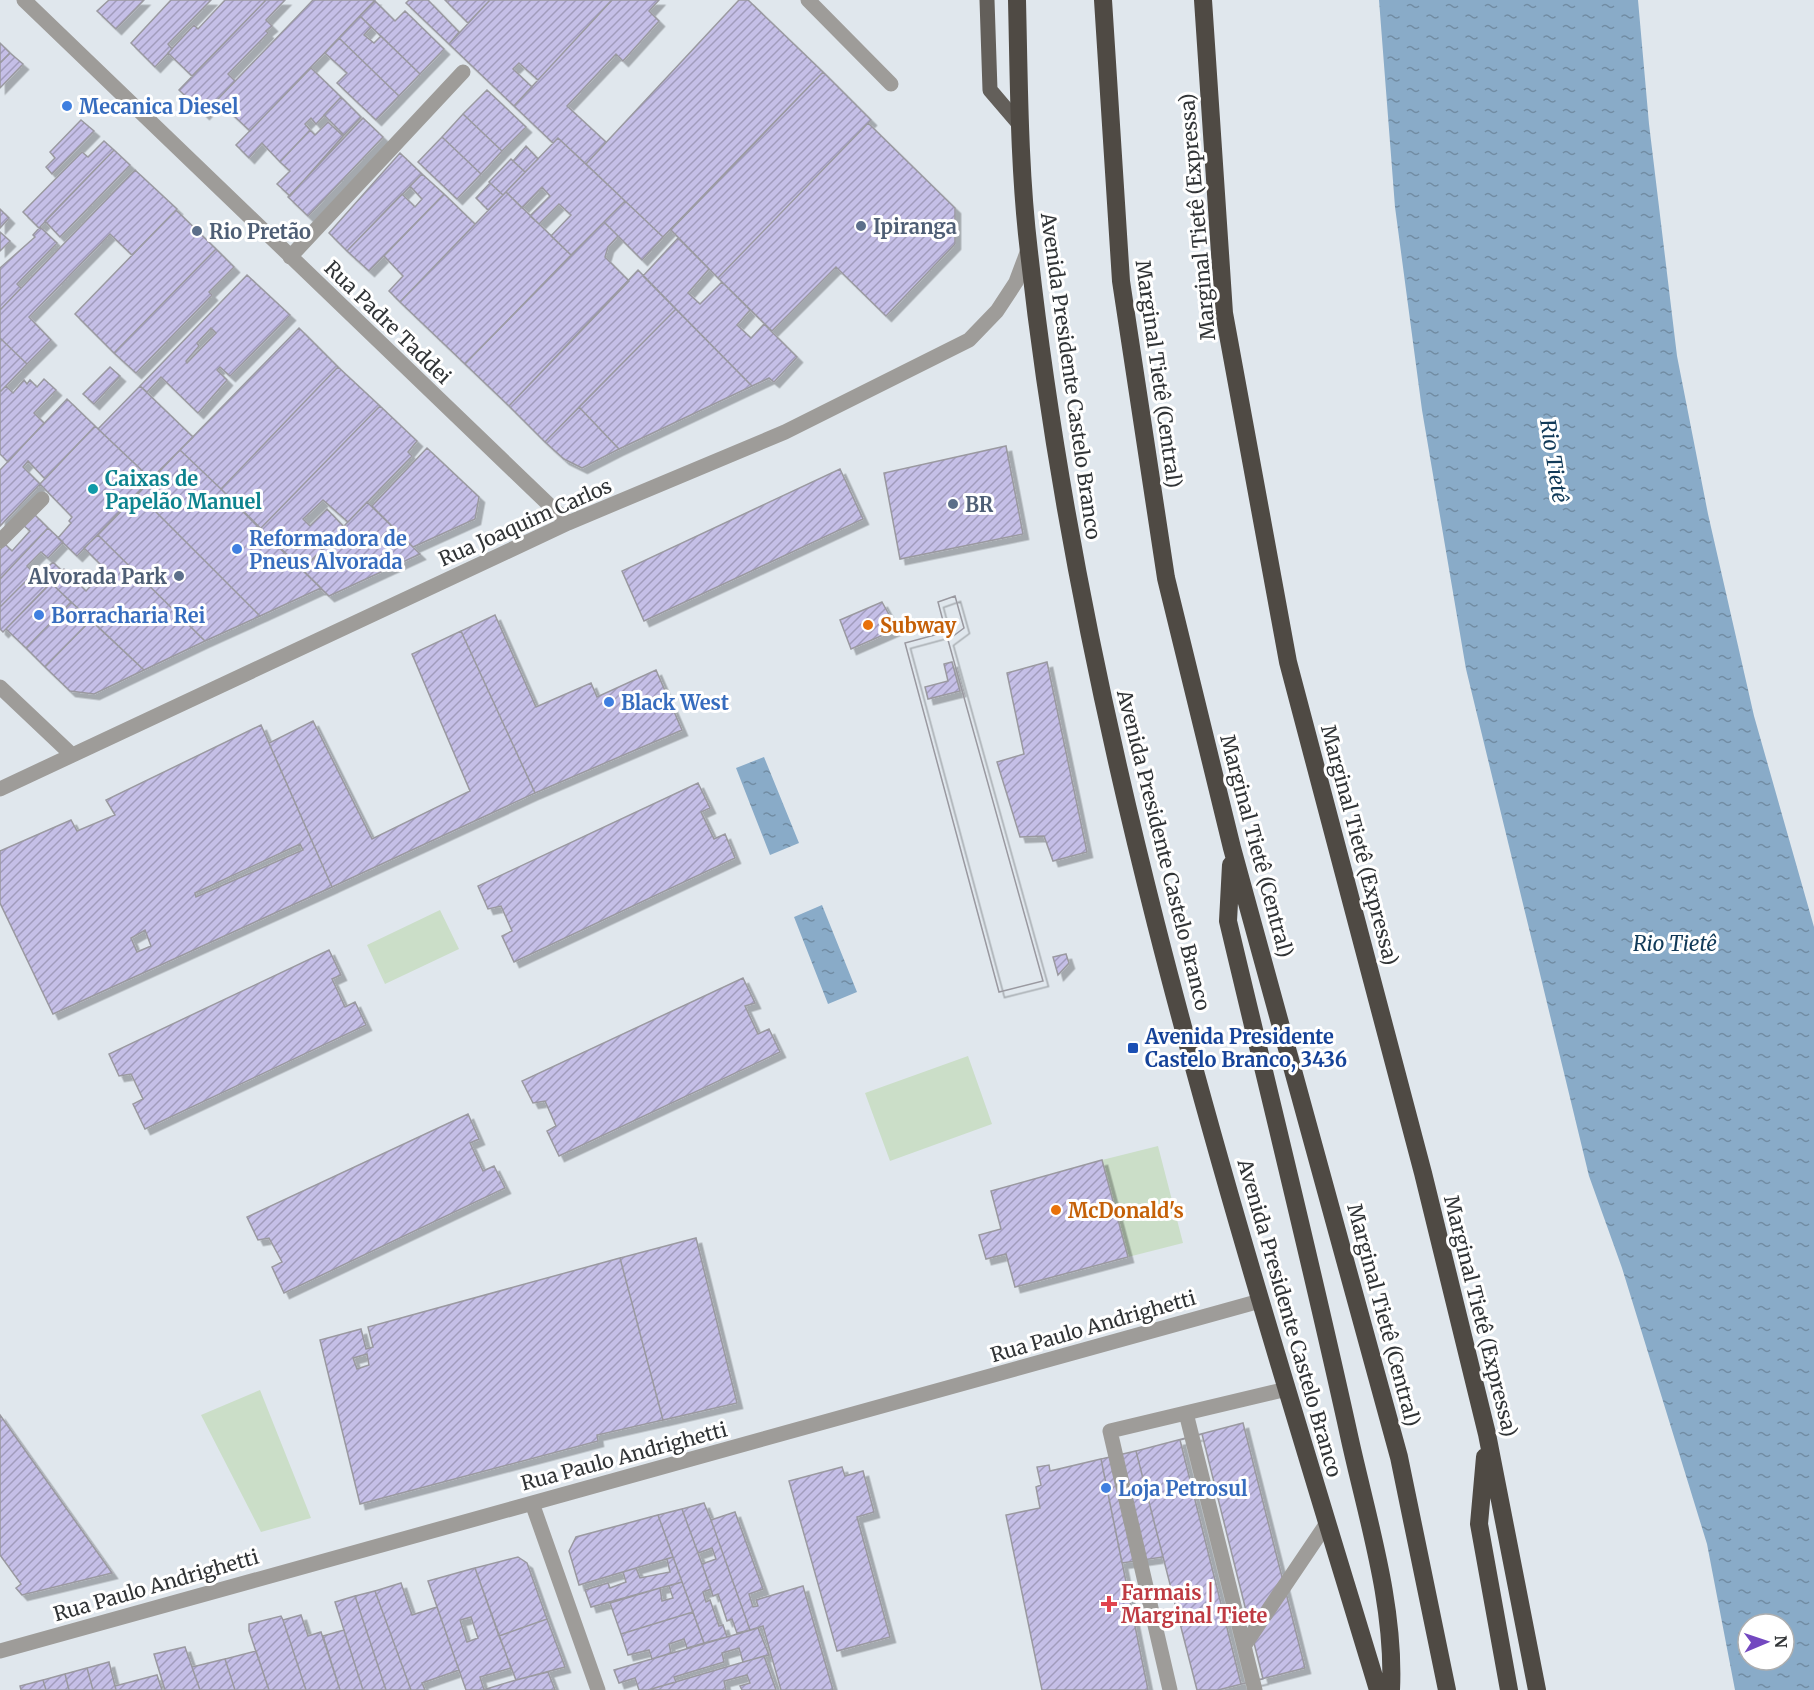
<svg xmlns="http://www.w3.org/2000/svg" width="1814" height="1690" viewBox="0 0 1814 1690" font-family="Merriweather,serif">
<style>
.green{fill:#cbdec8}
.water{fill:url(#water-ripples);fill-rule:evenodd}
.building{fill:url(#building-hatch);stroke:#9a99a0;stroke-width:1.5;fill-rule:evenodd;filter:url(#shadow)}
.lines{fill:none;stroke-linecap:round;stroke-linejoin:round}
.minor{stroke:#9e9c99;stroke-width:15}
.major{stroke:#635f5a;stroke-width:15}
.highway{stroke:#4f4a44;stroke-width:18}
.shop-dot{fill:#3f7fe0;stroke:#fff;stroke-width:2}
.service-dot{fill:#5c6f8a;stroke:#fff;stroke-width:2}
.culture-dot{fill:#0f9aa8;stroke:#fff;stroke-width:2}
.food-dot{fill:#e8710a;stroke:#fff;stroke-width:2}
.transit-dot{fill:#1a4fb4;stroke:#fff;stroke-width:2}
.health-dot{fill:#e0444e;stroke:#fff;stroke-width:2}
.labels{text-anchor:middle;dominant-baseline:central;stroke-width:6;stroke-linejoin:round;paint-order:stroke}
.shop-label{font-size:20px;font-weight:bold;fill:#366cbe;stroke:#fff;text-anchor:start}
.street-label{font-size:20px;fill:#313436;stroke:#fff}
.service-label{font-size:20px;font-weight:bold;fill:#4e5e75;stroke:#fff;text-anchor:start}
.culture-label{font-size:20px;font-weight:bold;fill:#0d838f;stroke:#fff;text-anchor:start}
.food-label{font-size:20px;font-weight:bold;fill:#c56008;stroke:#fff;text-anchor:start}
.transit-label{font-size:20px;font-weight:bold;fill:#164399;stroke:#fff;text-anchor:start}
.health-label{font-size:20px;font-weight:bold;fill:#be3a42;stroke:#fff;text-anchor:start}
.water-label{font-size:21px;font-style:italic;fill:#113a58;stroke:#fff}
</style>
<defs>
<pattern id="water-ripples" width="26" height="14" patternUnits="userSpaceOnUse" patternTransform="scale(1.5)"><rect width="26" height="14" fill="#89abc8"/><path d="M2 4q2-2 4 0t4 0M15 11q2-2 4 0t4 0" fill="none" stroke="#718ca3"/></pattern>
<pattern id="building-hatch" width="6" height="6" patternUnits="userSpaceOnUse" patternTransform="scale(1.5)"><rect width="6" height="6" fill="#c5bfe7"/><path d="M-1 1l2-2M0 6l6-6M5 7l2-2" fill="none" stroke="#a19cbc"/></pattern>
<filter id="shadow"><feDropShadow dx="5.5" dy="5.5" stdDeviation="0" flood-color="#0004"/></filter>
</defs>
<rect width="100%" height="100%" fill="#e0e7ed"/>
<!-- green -->
<path class="green" d="M 440,910 L 459,949 L 385,984 L 367,945 Z
M 968,1056 L 992,1124 L 890,1161 L 865,1093 Z
M 1158,1146 L 1183,1243 L 1128,1257 L 1102,1160 Z
M 260,1390 L 311,1518 L 261,1532 L 201,1415 Z"/>
<!-- water -->
<path class="water" d="M 1379,0 L 1638,0 L 1649,124 L 1677,356 L 1708,514 L 1754,716 L 1814,927 L 1814,1690 L 1735,1690 L 1707,1544 L 1622,1268 L 1589,1176 L 1466,669 L 1422,410 L 1395,207 ZM 1748,1624 L 1784,1624 L 1784,1660 L 1748,1660 Z
M 764,757 L 799,843 L 770,855 L 736,768 Z
M 822,905 L 857,992 L 828,1004 L 794,917 Z"/>
<!-- building -->
<path class="building" d="M 109,0 L 144,0 L 116,29 L 97,11 Z
M 171,0 L 211,0 L 168,44 L 172,49 L 155,67 L 131,43 Z
M 225,0 L 266,0 L 192,76 L 168,53 L 194,25 L 198,29 Z
M 266,0 L 285,0 L 266,20 L 272,26 L 266,31 L 268,33 L 228,74 L 235,81 L 204,114 L 179,90 Z
M 313,0 L 375,0 L 250,131 L 217,100 Z
M 409,0 L 428,0 L 459,32 L 449,44 L 406,3 Z
M 445,0 L 490,0 L 468,23 Z
M 490,0 L 612,0 L 538,80 L 519,63 L 513,69 L 532,87 L 514,106 L 449,44 Z
M 612,0 L 659,0 L 649,11 L 659,21 L 623,61 L 616,54 L 567,106 L 606,142 L 586,164 L 558,138 L 553,143 L 514,106 Z
M 739,0 L 748,0 L 823,72 L 663,237 L 586,164 Z
M 375,1 L 395,21 L 405,11 L 444,49 L 420,74 L 360,16 Z
M 360,16 L 371,27 L 364,35 L 374,43 L 381,36 L 420,74 L 399,96 L 339,38 Z
M 339,38 L 399,96 L 376,120 L 337,83 L 347,73 L 325,53 Z
M 0,43 L 10,53 L 0,63 Z
M 10,53 L 23,64 L 0,88 L 0,63 Z
M 311,68 L 341,97 L 316,124 L 311,118 L 305,124 L 310,130 L 280,162 L 262,143 L 249,158 L 236,145 Z
M 823,72 L 871,120 L 718,278 L 671,230 Z
M 487,90 L 526,127 L 502,151 L 463,114 Z
M 341,97 L 361,117 L 344,135 L 324,115 Z
M 463,114 L 502,151 L 481,174 L 442,137 Z
M 363,118 L 383,137 L 308,216 L 288,197 Z
M 81,120 L 94,131 L 52,174 L 46,167 L 55,158 L 50,152 Z
M 328,122 L 343,136 L 290,196 L 277,184 L 290,171 L 280,162 L 310,130 L 315,135 Z
M 868,123 L 955,208 L 955,244 L 886,316 L 836,267 L 772,331 L 718,278 Z
M 442,137 L 481,174 L 457,199 L 418,162 Z
M 558,138 L 625,201 L 571,255 L 551,236 L 571,215 L 559,204 L 539,224 L 530,216 L 550,196 L 542,187 L 522,208 L 506,192 Z
M 104,141 L 114,150 L 39,228 L 23,212 L 82,152 L 88,157 Z
M 526,146 L 538,159 L 525,172 L 513,161 Z
M 114,150 L 130,165 L 60,237 L 45,221 Z
M 400,153 L 422,174 L 347,251 L 329,233 Z
M 511,159 L 525,172 L 503,195 L 489,182 Z
M 135,170 L 177,209 L 132,255 L 110,234 L 29,317 L 51,340 L 27,364 L 0,338 L 0,310 Z
M 422,174 L 444,194 L 369,271 L 347,251 L 402,194 L 415,207 L 422,199 L 410,186 Z
M 490,183 L 503,195 L 488,210 L 476,198 Z
M 506,192 L 571,255 L 465,364 L 400,302 Z
M 444,194 L 475,224 L 400,302 L 389,291 L 403,276 L 384,256 Z
M 625,201 L 663,237 L 642,260 L 604,222 Z
M 0,209 L 9,218 L 0,228 Z
M 176,210 L 216,249 L 114,353 L 75,314 Z
M 604,222 L 618,236 L 608,247 L 605,257 L 629,281 L 509,406 L 465,364 Z
M 40,227 L 57,243 L 17,284 L 21,288 L 0,310 L 0,268 L 35,237 L 33,235 Z
M 0,232 L 10,241 L 0,251 Z
M 678,238 L 709,269 L 688,293 L 700,304 L 722,282 L 750,310 L 737,325 L 751,338 L 764,324 L 797,357 L 774,382 L 769,378 L 752,386 L 643,276 Z
M 216,249 L 234,267 L 209,292 L 212,295 L 136,373 L 114,353 Z
M 638,270 L 676,309 L 545,442 L 509,406 Z
M 247,275 L 290,315 L 230,376 L 220,367 L 217,370 L 227,380 L 198,413 L 161,377 L 147,392 L 140,386 ZM 211,328 L 216,333 L 187,363 L 186,361 L 199,346 L 197,343 Z
M 676,309 L 752,386 L 619,449 L 579,407 Z
M 299,328 L 338,367 L 221,489 L 180,450 Z
M 0,338 L 27,364 L 0,392 Z
M 110,367 L 120,376 L 94,404 L 83,394 Z
M 338,367 L 380,406 L 260,529 L 221,489 Z
M 44,379 L 56,390 L 34,413 L 44,423 L 8,462 L 0,454 L 0,392 L 6,386 L 13,393 L 24,380 L 27,384 L 30,380 L 37,387 Z
M 140,386 L 193,437 L 151,479 L 98,429 Z
M 67,399 L 95,426 L 45,479 L 28,461 L 23,467 L 40,484 L 0,526 L 0,470 Z
M 380,406 L 417,441 L 408,452 L 412,456 L 348,522 L 323,500 L 303,519 L 310,526 L 327,509 L 344,527 L 302,570 L 260,529 Z
M 579,407 L 619,449 L 582,468 L 564,459 L 545,442 Z
M 95,426 L 151,479 L 77,556 L 58,538 L 71,523 L 69,521 L 72,517 L 40,484 Z
M 1006,446 L 1023,534 L 900,559 L 884,473 Z
M 427,448 L 479,497 L 475,519 L 413,547 L 372,506 Z
M 180,450 L 221,489 L 321,588 L 260,616 L 138,494 Z
M 840,469 L 863,519 L 644,621 L 622,571 Z
M 138,494 L 260,616 L 205,641 L 98,535 Z
M 367,502 L 420,554 L 329,596 L 302,570 Z
M 34,514 L 48,528 L 0,579 L 0,550 L 5,544 L 12,551 L 30,531 L 23,525 Z
M 48,528 L 63,542 L 48,558 L 41,552 L 27,566 L 34,573 L 0,607 L 0,579 Z
M 98,535 L 205,641 L 144,670 L 51,583 L 64,569 L 86,591 L 106,570 L 84,548 Z
M 53,562 L 62,571 L 3,632 L 0,629 L 0,607 L 34,573 L 38,577 Z
M 51,583 L 71,602 L 26,648 L 6,629 Z
M 955,596 L 964,628 L 948,640 L 1043,981 L 999,992 L 905,643 L 946,632 L 938,602 ZM 952,662 L 960,691 L 928,699 L 925,687 L 948,681 L 944,664 Z
M 955,596 L 964,628 L 948,640 L 1043,981 L 999,992 L 905,643 L 946,632 L 938,602 Z
M 71,602 L 91,620 L 45,667 L 26,648 Z
M 882,602 L 897,629 L 851,649 L 840,620 Z
M 495,615 L 536,707 L 591,683 L 597,697 L 656,670 L 682,730 L 535,793 L 461,631 Z
M 91,620 L 144,670 L 94,694 L 70,691 L 45,667 Z
M 461,631 L 535,793 L 332,887 L 269,743 L 313,721 L 372,839 L 470,791 L 412,654 Z
M 1047,662 L 1087,852 L 1053,861 L 1044,836 L 1020,837 L 997,762 L 1024,754 L 1007,673 Z
M 261,725 L 332,887 L 53,1014 L 0,903 L 0,851 L 71,820 L 77,831 L 115,815 L 106,800 ZM 300,844 L 303,850 L 196,897 L 195,893 ZM 145,930 L 151,946 L 137,952 L 131,938 Z
M 698,783 L 710,808 L 701,812 L 714,839 L 725,834 L 735,858 L 514,962 L 502,936 L 512,931 L 501,906 L 488,909 L 478,886 Z
M 329,950 L 341,975 L 332,979 L 345,1007 L 355,1002 L 366,1025 L 145,1129 L 133,1104 L 143,1099 L 131,1074 L 119,1076 L 109,1054 Z
M 1066,954 L 1069,963 L 1058,975 L 1053,957 Z
M 743,978 L 755,1003 L 745,1006 L 758,1034 L 769,1029 L 780,1052 L 559,1156 L 547,1131 L 556,1126 L 545,1101 L 533,1103 L 522,1081 Z
M 468,1114 L 479,1139 L 470,1143 L 483,1171 L 494,1166 L 505,1188 L 284,1293 L 272,1267 L 282,1262 L 269,1238 L 258,1240 L 247,1217 Z
M 1102,1160 L 1128,1257 L 1015,1287 L 1006,1254 L 986,1259 L 979,1235 L 1001,1229 L 991,1191 Z
M 696,1238 L 737,1403 L 663,1420 L 620,1258 Z
M 620,1258 L 663,1420 L 597,1435 L 598,1441 L 360,1504 L 320,1340 L 361,1329 L 366,1349 L 373,1347 L 368,1327 ZM 367,1354 L 369,1365 L 357,1369 L 353,1358 Z
M 0,1415 L 112,1573 L 22,1595 L 16,1588 L 21,1584 L 0,1555 Z
M 1243,1423 L 1305,1668 L 1218,1690 L 1197,1690 L 1136,1451 Z
M 1202,1434 L 1263,1679 L 1241,1684 L 1180,1440 Z
M 1136,1451 L 1163,1557 L 1122,1563 L 1101,1459 Z
M 1101,1459 L 1148,1690 L 1042,1690 L 1006,1515 L 1040,1508 L 1036,1487 L 1041,1485 L 1037,1467 L 1049,1465 L 1050,1471 Z
M 842,1467 L 845,1476 L 863,1471 L 874,1512 L 857,1517 L 890,1637 L 837,1651 L 789,1481 Z
M 704,1503 L 711,1520 L 750,1630 L 737,1633 L 732,1619 L 727,1621 L 718,1594 L 713,1596 L 702,1564 L 716,1559 L 712,1548 L 698,1553 L 682,1509 Z
M 682,1509 L 711,1589 L 703,1592 L 706,1602 L 710,1600 L 719,1626 L 723,1625 L 727,1637 L 704,1643 L 658,1515 Z
M 735,1512 L 763,1589 L 749,1594 L 753,1607 L 758,1606 L 756,1600 L 803,1586 L 833,1690 L 781,1690 L 763,1626 L 750,1630 L 711,1520 Z
M 658,1515 L 673,1557 L 579,1585 L 569,1551 L 576,1537 Z
M 518,1557 L 527,1563 L 547,1619 L 499,1636 L 475,1568 Z
M 673,1557 L 682,1582 L 591,1607 L 585,1590 L 608,1583 L 610,1588 L 626,1582 L 623,1572 L 636,1568 L 640,1578 L 670,1572 L 667,1559 Z
M 475,1568 L 511,1668 L 480,1677 L 484,1690 L 466,1690 L 428,1581 ZM 471,1617 L 478,1638 L 467,1642 L 460,1620 Z
M 682,1582 L 693,1612 L 621,1634 L 610,1603 L 660,1588 L 662,1601 L 673,1598 L 669,1586 Z
M 401,1583 L 412,1615 L 437,1607 L 459,1670 L 422,1683 L 425,1690 L 411,1690 L 375,1591 Z
M 375,1591 L 411,1690 L 386,1690 L 355,1596 Z
M 355,1596 L 386,1690 L 363,1690 L 335,1602 Z
M 693,1612 L 704,1643 L 687,1648 L 684,1639 L 669,1644 L 671,1653 L 652,1659 L 649,1650 L 628,1655 L 621,1634 Z
M 301,1615 L 308,1636 L 321,1632 L 340,1690 L 306,1690 L 283,1620 Z
M 281,1616 L 283,1620 L 306,1690 L 269,1690 L 249,1631 L 249,1624 Z
M 547,1619 L 565,1667 L 516,1680 L 499,1636 Z
M 758,1628 L 769,1655 L 743,1662 L 739,1648 L 722,1653 L 724,1662 L 674,1677 L 676,1682 L 648,1690 L 639,1690 L 635,1678 L 619,1683 L 614,1670 Z
M 344,1630 L 363,1690 L 340,1690 L 323,1636 Z
M 185,1647 L 200,1690 L 165,1690 L 154,1654 Z
M 256,1651 L 269,1690 L 235,1690 L 225,1659 Z
M 764,1656 L 776,1690 L 742,1690 L 740,1686 L 750,1683 L 747,1675 L 724,1681 L 726,1690 L 648,1690 Z
M 225,1659 L 235,1690 L 200,1690 L 192,1667 Z
M 109,1662 L 116,1690 L 93,1690 L 87,1668 Z
M 87,1668 L 93,1690 L 69,1690 L 65,1674 Z
M 548,1672 L 555,1690 L 483,1690 L 516,1680 Z
M 65,1674 L 69,1690 L 46,1690 L 43,1680 Z
M 157,1675 L 162,1690 L 116,1690 L 115,1686 Z
M 43,1680 L 46,1690 L 21,1690 L 20,1686 Z"/>
<g class="lines">
<!-- minor -->
<path class="minor" d="M 24,0 L 568,523
M 808,0 L 891,84
M 290,257 L 463,72
M 0,541 L 42,499
M 0,687 L 72,755
M 0,789 L 568,523 L 785,432 L 969,340 L 997,311 L 1016,282 L 1028,250
M 1186,1413 L 1255,1690
M 532,1503 L 598,1690
M 1244,1646 L 1327,1523
M 0,1651 L 1260,1301
M 1170,1690 L 1110,1431 L 1287,1389"/>
<!-- major -->
<path class="major" d="M 987,0 L 990,90 L 1020,125"/>
<!-- highway -->
<path class="highway" d="M 1017,0 C 1019,84 1019,169 1029,252 C 1083,744 1235,1218 1378,1690
M 1103,0 L 1121,281 L 1166,578 L 1232,848 L 1399,1457 L 1447,1690
M 1203,0 L 1224,313 L 1288,662 L 1423,1173 L 1487,1434 L 1537,1690
M 1231,865 L 1228,921 C 1269,1094 1312,1266 1350,1440 C 1368,1521 1395,1606 1391,1690
M 1485,1457 L 1479,1524 L 1509,1690"/>
</g>
<!-- markers -->
<g class="shop-dot">
<circle cx="67" cy="106" r="6"/>
<circle cx="237" cy="549" r="6"/>
<circle cx="39" cy="615" r="6"/>
<circle cx="609" cy="702" r="6"/>
<circle cx="1106" cy="1488" r="6"/>
</g>
<g class="service-dot">
<circle cx="861" cy="226" r="6"/>
<circle cx="197" cy="231" r="6"/>
<circle cx="953" cy="504" r="6"/>
<circle cx="179" cy="576" r="6"/>
</g>
<circle class="culture-dot" cx="93" cy="489" r="6"/>
<g class="food-dot">
<circle cx="868" cy="625" r="6"/>
<circle cx="1056" cy="1210" r="6"/>
</g>
<rect class="transit-dot" x="1127" y="1042" width="12" height="12" rx="3"/>
<path class="health-dot" d="M1106 1595h6v6h6v6h-6v6h-6v-6h-6v-6h6z"/>
<g class="labels">
<!-- shop labels -->
<g class="shop-label">
<text x="79" y="106">Mecanica Diesel</text>
<text x="249" y="538">Reformadora de<tspan x="249" dy="23">Pneus Alvorada</tspan></text>
<text x="51" y="615">Borracharia Rei</text>
<text x="621" y="702">Black West</text>
<text x="1118" y="1488">Loja Petrosul</text>
</g>
<!-- street labels -->
<g class="street-label">
<text transform="translate(1197 217) rotate(-95)">Marginal Tietê (Expressa)</text>
<text transform="translate(388 322) rotate(44)">Rua Padre Taddei</text>
<text transform="translate(1159 374) rotate(82)">Marginal Tietê (Central)</text>
<text transform="translate(1071 376) rotate(82)">Avenida Presidente Castelo Branco</text>
<text transform="translate(525 522) rotate(-24)">Rua Joaquim Carlos</text>
<text transform="translate(1360 845) rotate(75)">Marginal Tietê (Expressa)</text>
<text transform="translate(1257 846) rotate(75)">Marginal Tietê (Central)</text>
<text transform="translate(1164 850) rotate(76)">Avenida Presidente Castelo Branco</text>
<text transform="translate(1384 1315) rotate(75)">Marginal Tietê (Central)</text>
<text transform="translate(1481 1316) rotate(76)">Marginal Tietê (Expressa)</text>
<text transform="translate(1290 1318) rotate(74)">Avenida Presidente Castelo Branco</text>
<text transform="translate(1093 1326) rotate(-16)">Rua Paulo Andrighetti</text>
<text transform="translate(624 1456) rotate(-15)">Rua Paulo Andrighetti</text>
<text transform="translate(156 1585) rotate(-16)">Rua Paulo Andrighetti</text>
</g>
<!-- service labels -->
<g class="service-label">
<text x="873" y="226">Ipiranga</text>
<text x="209" y="231">Rio Pretão</text>
<text x="965" y="504">BR</text>
<text x="167" y="576" text-anchor="end">Alvorada Park</text>
</g>
<!-- culture labels -->
<g class="culture-label">
<text x="105" y="478">Caixas de<tspan x="105" dy="23">Papelão Manuel</tspan></text>
</g>
<!-- food labels -->
<g class="food-label">
<text x="880" y="625">Subway</text>
<text x="1068" y="1210">McDonald's</text>
</g>
<!-- transit labels -->
<g class="transit-label">
<text x="1145" y="1036">Avenida Presidente<tspan x="1145" dy="23">Castelo Branco, 3436</tspan></text>
</g>
<!-- health labels -->
<g class="health-label">
<text x="1121" y="1592">Farmais |<tspan x="1121" dy="23">Marginal Tiete</tspan></text>
</g>
<!-- water labels -->
<g class="water-label">
<text transform="translate(1554 461) rotate(81)">Rio Tietê</text>
<text x="1675" y="943">Rio Tietê</text>
</g>
</g>
<!-- north arrow -->
<g transform="translate(1766 1642) rotate(88)"><circle r="28" fill="#ffffff" stroke="#adaeaf" stroke-width="1.5"/>
<path d="M0-4.5L10 22L0 15L-10 22Z" fill="#7348c0"/>
<text y="-9" font-size="16" font-weight="bold" text-anchor="middle" fill="#313436">N</text>
</g>
</svg>
